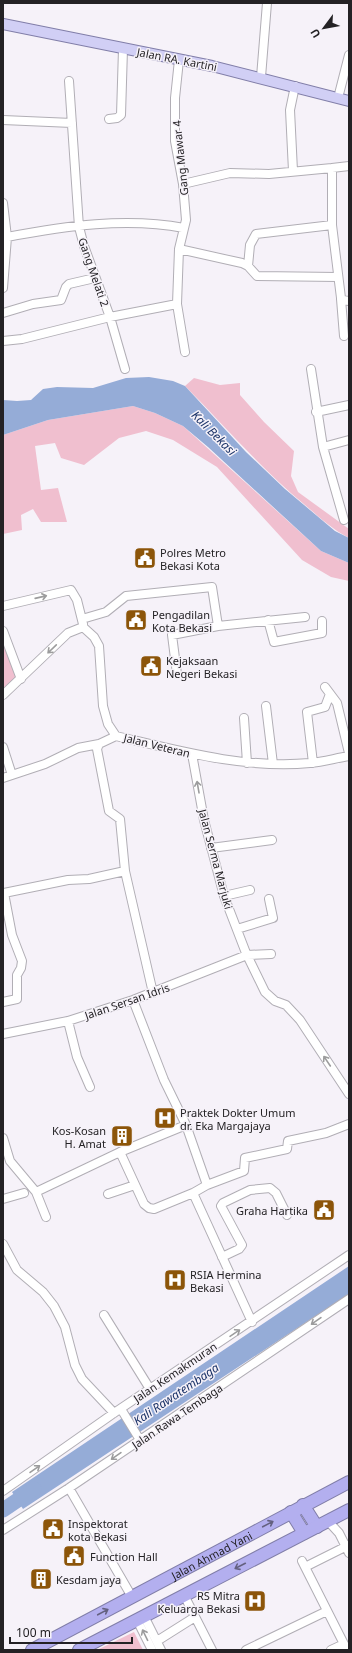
<svg xmlns="http://www.w3.org/2000/svg" width="352" height="1653" viewBox="0 0 352 1653" font-family="'Noto Sans',sans-serif">
<style>
.green{fill:#f0bfcf}
.water{fill:#95acd7}
.lines{fill:none;stroke-linecap:round;stroke-linejoin:round}
.river{stroke:#95acd7;stroke-width:15}
.minor-casing{stroke:#b1aeb5;stroke-width:10}
.major-casing{stroke:#817ea8;stroke-width:12}
.highway-casing{stroke:#817ea8;stroke-width:14}
.minor{stroke:#fff;stroke-width:8}
.major{stroke:#d1cff5;stroke-width:10}
.highway{stroke:#b3afef;stroke-width:12}
.oneway{stroke:#9c9c9d}
.oneway2{stroke:#646180}
.labels{text-anchor:middle;dominant-baseline:central;stroke-width:3;stroke-linejoin:round;paint-order:stroke}
.street-label{font-size:11px;fill:#242225;stroke:#f6f2f9}
.poi-label{font-size:11px;fill:#242225;stroke:#f6f2f9;text-anchor:start}
.water-label{font-size:12px;font-style:italic;fill:#1b3368;stroke:#f6f2f9}
</style>
<rect width="100%" height="100%" fill="#f6f2f9"/>
<!-- green -->
<path class="green" d="M 194,378 L 220,385 L 240,383 L 240,395 L 264,422 L 294,451 L 291,476 L 298,492 L 349,529 L 349,538 C 332,529 319,517 305,505 C 261,469 225,426 185,386 Z
M 133,406 L 155,413 L 183,426 L 321,551 L 349,563 L 349,581 L 331,577 L 302,560 L 217,467 L 173,440 L 146,431 L 119,438 L 84,465 L 61,458 L 55,443 L 35,446 L 41,490 L 58,488 L 67,522 L 41,522 L 33,509 L 21,515 L 22,530 L 3,534 L 3,435 L 48,420 Z
M 3,631 L 21,679 L 3,695 Z
M 134,1632 L 143,1650 L 97,1650 Z"/>
<!-- water -->
<path class="water" d="M 149,377 L 173,381 L 185,386 L 246,452 L 285,489 L 335,531 L 349,538 L 349,563 L 321,551 L 208,447 L 183,426 L 155,413 L 133,406 L 48,420 L 3,435 L 3,400 L 17,401 L 31,400 L 43,389 L 57,387 L 93,388 L 126,378 Z
M 349,1266 L 349,1294 L 23,1509 L 12,1492 Z"/>
<g class="lines">
<!-- river -->
<path class="river" d="M 3,1510 L 34,1489"/>
<!-- minor casing -->
<g class="minor-casing">
<path id="minor" d="M 179,60 L 175,98 L 175,141 L 183,184 L 186,220 L 179,249 L 177,304 L 185,352
M 261,77 L 267,3
M 69,81 L 79,227 L 84,246 L 110,317 L 125,369
M 338,98 L 349,55
M 109,119 L 117,118 L 121,115 L 123,49
M 3,120 L 72,123
M 349,166 L 332,168 L 332,225 L 341,298 L 343,300 L 349,301
M 293,171 L 290,110 L 295,86
M 183,184 L 230,173 L 269,174 L 332,168
M 3,203 L 7,237 L 3,288
M 7,237 C 65,226 126,217 184,228
M 179,249 L 242,263 L 248,266 L 257,276 L 338,277
M 248,266 L 250,245 L 256,234 L 332,225
M 341,299 L 344,336
M 3,313 L 33,304 L 61,300 L 66,287 L 69,284 L 95,278
M 3,341 L 22,339 L 110,317 L 177,304
M 311,369 L 323,447 L 344,520
M 316,412 L 349,405
M 323,447 L 349,440
M 3,606 L 71,590 L 77,600 L 83,624
M 82,619 L 106,612 L 126,596 L 212,587 L 218,626
M 268,620 L 274,642 L 322,633 L 322,621
M 83,627 L 94,637 L 99,646 L 103,706 L 108,724 L 116,736 C 180,751 244,769 310,763 C 323,762 336,758 349,756
M 3,631 L 21,679
M 177,674 L 172,635 L 218,626 L 305,617
M 325,687 L 337,703 L 349,753
M 3,695 L 68,633 L 83,627
M 266,706 L 273,764
M 244,718 L 247,763
M 116,736 L 99,744 L 97,749 L 109,811 L 120,819 L 125,871 L 153,993
M 3,747 L 12,775
M 192,754 L 204,820 L 224,896 L 246,953 L 265,992 L 275,1001 L 286,1005 L 300,1020 L 349,1094
M 313,763 L 307,712 L 325,707 L 330,694
M 3,778 L 45,764 L 78,748 L 99,744
M 211,848 L 272,840
M 224,896 L 250,890
M 237,929 L 273,918 L 269,899
M 133,1000 L 164,1080 L 186,1125 L 207,1185
M 3,1002 L 17,999 L 17,975 L 21,968 L 22,961 L 12,935 L 4,893 L 68,880 L 89,879 L 125,871
M 68,1021 L 77,1057 L 90,1087
M 3,1034 L 68,1021 L 133,1000 L 247,955 L 271,954
M 186,1125 L 120,1152 L 144,1204 L 149,1208 L 154,1209 L 193,1193 L 252,1322
M 3,1138 L 10,1161 L 36,1192 L 120,1152
M 36,1192 L 46,1217
M 193,1193 L 207,1185 L 244,1171 L 245,1158 L 287,1149 L 288,1141 L 326,1133 L 349,1124
M 108,1194 L 135,1185
M 3,1199 L 24,1193
M 3,1244 L 17,1270 L 43,1292 L 54,1306 L 65,1327 L 75,1365 L 82,1379 L 114,1413
M 222,1257 L 239,1249 L 242,1245 L 221,1206 L 223,1203 L 250,1190 L 270,1188 L 276,1193 L 287,1215
M 104,1315 L 150,1389
M 121,1409 L 140,1440
M 69,1488 L 132,1597
M 3,1491 L 114,1413 L 349,1255
M 328,1521 L 339,1533 L 349,1553
M 3,1530 L 69,1488 L 349,1299
M 302,1561 L 347,1650
M 305,1567 L 349,1545
M 184,1595 L 212,1650
M 144,1616 L 161,1650
M 137,1620 L 152,1650
M 157,1641 L 195,1617
M 246,1650 L 327,1611
M 331,1650 L 344,1644"/>
</g>
<!-- major casing -->
<g class="major-casing">
<path id="major" d="M 3,24 L 212,66 L 349,101"/>
</g>
<!-- highway casing -->
<g class="highway-casing">
<g id="highway">
<path d="M 303,1505 L 317,1527"/>
<path d="M 291,1512 L 304,1533"/>
<path id="s1" d="M 32,1650 L 349,1482"/>
<path d="M 79,1650 L 349,1510"/>
</g>
</g>
<!-- minor -->
<use href="#minor" class="minor"/>
<!-- major -->
<use href="#major" class="major"/>
<!-- highway -->
<use href="#highway" class="highway"/>
</g>
<!-- one-way arrows -->
<defs><path id="oneway-shaft" d="M-6 0H5M1.5-3L5.5 0L1.5 3" fill="none" stroke-width="1.6" stroke-linecap="round" stroke-linejoin="round"/></defs>
<g class="oneway">
<use href="#oneway-shaft" transform="translate(41 597) rotate(-13)"/>
<use href="#oneway-shaft" transform="translate(52 649) rotate(136)"/>
<use href="#oneway-shaft" transform="translate(198 787) rotate(-100)"/>
<use href="#oneway-shaft" transform="translate(327 1061) rotate(-124)"/>
<use href="#oneway-shaft" transform="translate(316 1321) rotate(145)"/>
<use href="#oneway-shaft" transform="translate(235 1333) rotate(-34)"/>
<use href="#oneway-shaft" transform="translate(116 1456) rotate(145)"/>
<use href="#oneway-shaft" transform="translate(35 1469) rotate(-35)"/>
<use href="#oneway-shaft" transform="translate(145 1635) rotate(-116)"/>
</g>
<g class="oneway2">
<use href="#oneway-shaft" transform="translate(268 1524) rotate(-28)"/>
<use href="#oneway-shaft" transform="translate(240 1566) rotate(153)"/>
<use href="#oneway-shaft" transform="translate(103 1612) rotate(-28)"/>
</g>
<!-- icons -->
<defs>
<g id="civic-square" transform="scale(1.15)"><rect x="-9" y="-9" width="18" height="18" rx="4" fill="#8c5509" stroke="#f6f2f9"/><path d="M-.6-6.5H3V-4.5H.6V-3L4-1V1h2V6H-6V1h2V-1L-.6-3ZM-1.2 2.5V6h2.4V2.5Z" fill="#fff"/></g>
<g id="hospital-square" transform="scale(1.15)"><rect x="-9" y="-9" width="18" height="18" rx="4" fill="#8c5509" stroke="#f6f2f9"/><path d="M-5-5h3v3.5h4V-5h3V5h-3V1.5h-4V5h-3Z" fill="#fff"/></g>
<g id="building-square" transform="scale(1.15)"><rect x="-9" y="-9" width="18" height="18" rx="4" fill="#8c5509" stroke="#f6f2f9"/><path d="M-4-6H4V6H1V3H-1V6H-4ZM-2.5-4.3h1.7v1.8h-1.7ZM.8-4.3h1.7v1.8H.8ZM-2.5-1h1.7V.8h-1.7ZM.8-1h1.7V.8H.8Z" fill="#fff"/></g>
</defs>
<g fill-rule="evenodd">
<use href="#civic-square" x="145" y="558"/>
<use href="#civic-square" x="136" y="620"/>
<use href="#civic-square" x="151" y="666"/>
<use href="#hospital-square" x="165" y="1118"/>
<use href="#building-square" x="122" y="1136"/>
<use href="#civic-square" x="324" y="1210"/>
<use href="#hospital-square" x="175" y="1280"/>
<use href="#civic-square" x="53" y="1529"/>
<use href="#civic-square" x="74" y="1556"/>
<use href="#building-square" x="41" y="1579"/>
<use href="#hospital-square" x="255" y="1601"/>
</g>
<g class="labels">
<!-- street labels -->
<g class="street-label">
<text transform="translate(177 59) rotate(11)">Jalan RA. Kartini</text>
<text transform="translate(180 158) rotate(-96)">Gang Mawar 4</text>
<text transform="translate(94 272) rotate(71)">Gang Melati 2</text>
<text transform="translate(157 745) rotate(14)">Jalan Veteran</text>
<text transform="translate(216 859) rotate(75)">Jalan Serma Marjuki</text>
<text transform="translate(127 1001) rotate(-19)">Jalan Sersan Idris</text>
<text transform="translate(175 1372) rotate(-34)">Jalan Kemakmuran</text>
<text transform="translate(177 1416) rotate(-34)">Jalan Rawa Tembaga</text>
<text stroke="none"><textPath href="#s1" startOffset="203">Jalan Ahmad Yani</textPath></text>
</g>
<!-- poi labels -->
<g class="poi-label">
<text x="160" y="552">Polres Metro<tspan x="160" dy="13">Bekasi Kota</tspan></text>
<text x="152" y="614">Pengadilan<tspan x="152" dy="13">Kota Bekasi</tspan></text>
<text x="166" y="660">Kejaksaan<tspan x="166" dy="13">Negeri Bekasi</tspan></text>
<text x="180" y="1112">Praktek Dokter Umum<tspan x="180" dy="13">dr. Eka Margajaya</tspan></text>
<text x="106" y="1130" text-anchor="end">Kos-Kosan<tspan x="106" dy="13">H. Amat</tspan></text>
<text x="308" y="1210" text-anchor="end">Graha Hartika</text>
<text x="190" y="1274">RSIA Hermina<tspan x="190" dy="13">Bekasi</tspan></text>
<text x="68" y="1523">Inspektorat<tspan x="68" dy="13">kota Bekasi</tspan></text>
<text x="90" y="1556">Function Hall</text>
<text x="56" y="1579">Kesdam jaya</text>
<text x="240" y="1595" text-anchor="end">RS Mitra<tspan x="240" dy="13">Keluarga Bekasi</tspan></text>
</g>
<!-- water labels -->
<g class="water-label">
<text transform="translate(214 433) rotate(45)">Kali Bekasi</text>
<text transform="translate(176 1394) rotate(-34)">Kali Rawatembaga</text>
</g>
</g>
<!-- border -->
<rect width="352" height="1653" fill="none" stroke="#242225" stroke-width="8"/>
<!-- north arrow -->
<g transform="translate(324 28) rotate(238)" stroke="#f6f2f9" stroke-width="3" paint-order="stroke">
<path d="M0-3L7 15L0 10L-7 15Z" fill="#242225"/>
<text y="-6" font-size="11" font-weight="bold" text-anchor="middle" fill="#242225">U</text>
</g>
<!-- scale -->
<path d="M10 1637v6h122v-6" fill="none" stroke="#242225" stroke-width="2"/>
<text x="16" y="1637" font-size="12" fill="#242225" stroke="#f6f2f9" stroke-width="3" paint-order="stroke">100 m</text>
</svg>
